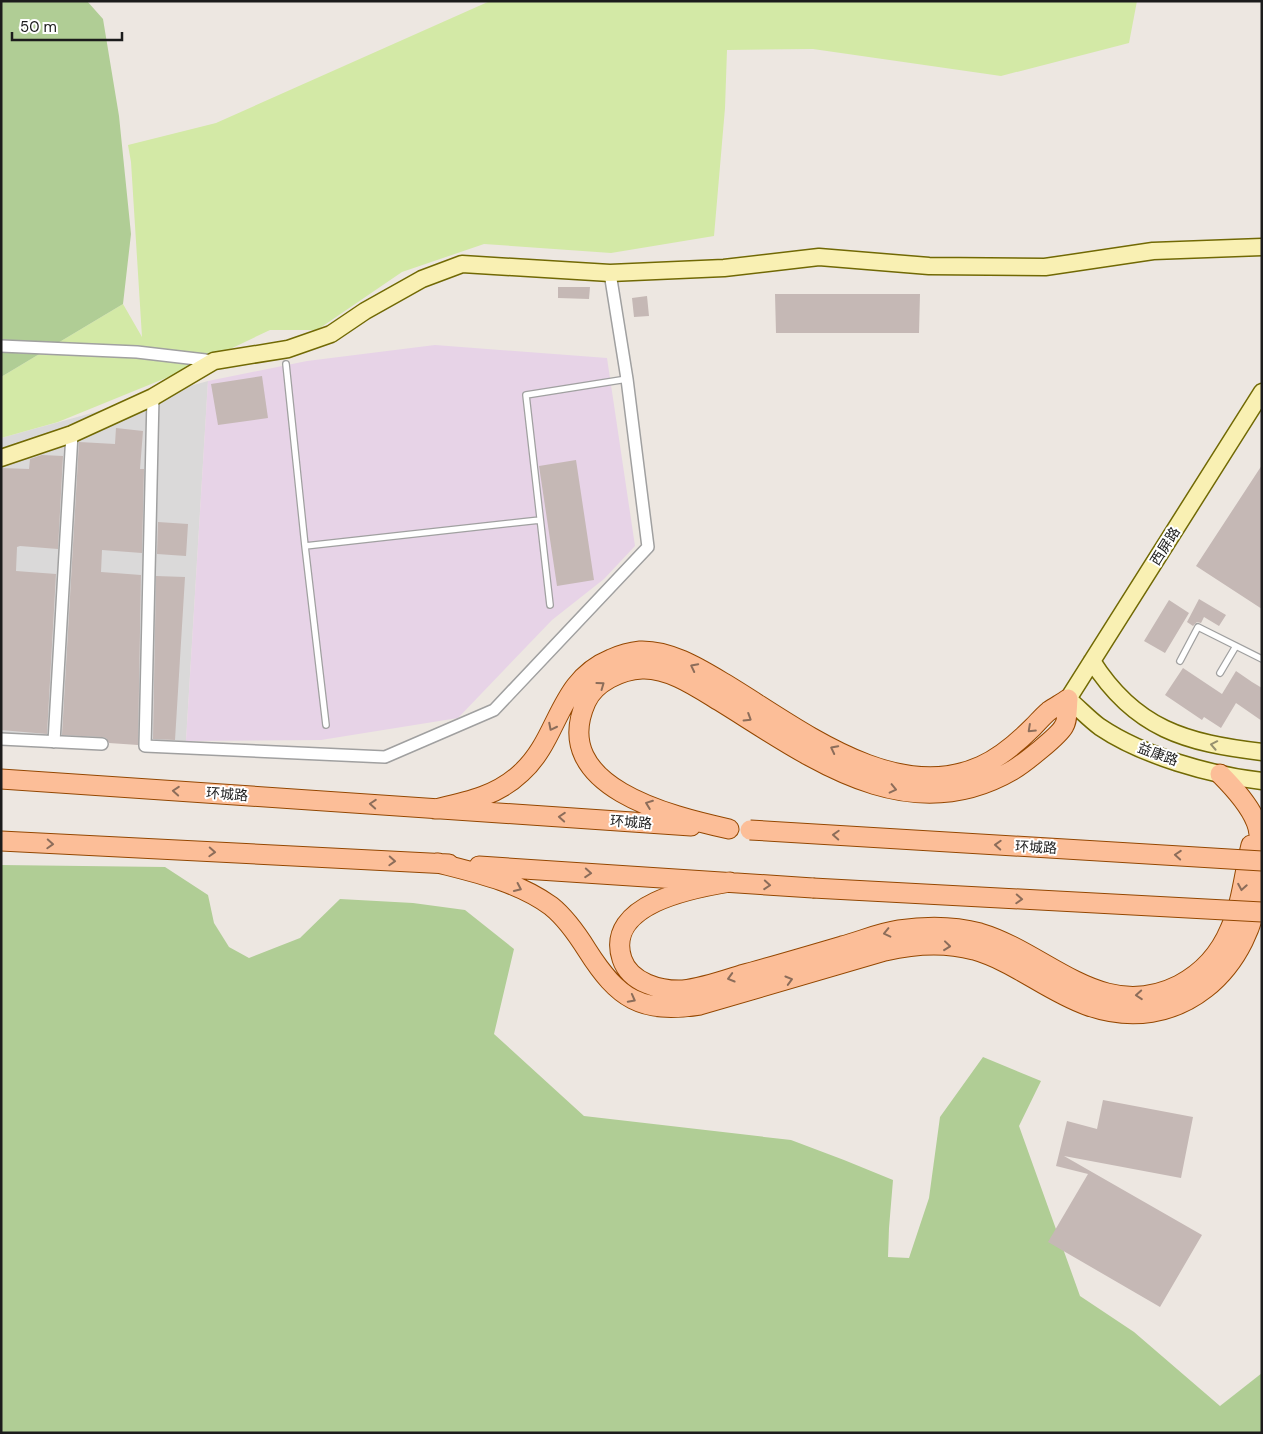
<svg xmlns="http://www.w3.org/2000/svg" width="1263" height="1434" viewBox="0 0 1263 1434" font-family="'DM Sans','Noto Sans SC',sans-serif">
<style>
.residential{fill:#dad9d9}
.industrial{fill:#e7d3e7}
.grass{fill:#d3e9a6}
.forest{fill:#b0cd95}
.building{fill:#c5b8b5}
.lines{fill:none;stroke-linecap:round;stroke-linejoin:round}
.lane-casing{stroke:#a0a0a0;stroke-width:8}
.street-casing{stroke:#a0a0a0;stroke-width:14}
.secondary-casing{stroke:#716904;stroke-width:19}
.primary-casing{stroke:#944700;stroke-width:21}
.lane{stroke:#fff;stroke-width:5.5}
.street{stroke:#fff;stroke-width:11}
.secondary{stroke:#f9f0b3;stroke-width:16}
.primary{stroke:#fcbe98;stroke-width:19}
.primary-bridge-casing{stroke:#944700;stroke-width:21;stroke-linecap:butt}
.primary-bridge{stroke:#fcbe98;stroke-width:19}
.oneway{stroke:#8c6d5a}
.oneway2{stroke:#96916f}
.labels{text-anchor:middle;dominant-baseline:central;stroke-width:4;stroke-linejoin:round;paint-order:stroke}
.street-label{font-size:14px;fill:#1c1c1c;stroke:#fff}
</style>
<rect width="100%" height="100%" fill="#ede7e1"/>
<!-- residential -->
<path class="residential" d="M 208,381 L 186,741 L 1,736 L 1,438 Z"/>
<!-- industrial -->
<path class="industrial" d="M 435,345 L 607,358 L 635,546 L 604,579 L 552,620 L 458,718 L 321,740 L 186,741 L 208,381 L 307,361 Z"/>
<!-- grass -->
<path class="grass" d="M 490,1 L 1137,1 L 1129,43 L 1001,76 L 813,49 L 727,50 L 725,108 L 714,236 L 611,253 L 484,244 L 402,272 L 317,330 L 270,330 L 188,369 L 58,422 L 1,438 L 1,377 L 123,304 L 142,337 L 131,162 L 128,145 L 216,123 Z"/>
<!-- forest -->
<path class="forest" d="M 1,1 L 87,1 L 103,19 L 119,116 L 131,234 L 123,304 L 1,377 Z
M 1,865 L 165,867 L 208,895 L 214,923 L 229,947 L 249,958 L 300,938 L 340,899 L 413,903 L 465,910 L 514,949 L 494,1034 L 584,1116 L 791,1140 L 844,1160 L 893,1180 L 889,1228 L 888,1257 L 909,1258 L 929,1198 L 940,1117 L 983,1057 L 1041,1081 L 1019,1126 L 1080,1296 L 1134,1332 L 1220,1406 L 1262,1373 L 1262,1433 L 1,1433 Z"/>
<!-- building -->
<path class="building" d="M 558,287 L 590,287 L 589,299 L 558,298 Z
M 775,294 L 920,294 L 919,333 L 776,333 Z
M 647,296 L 649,316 L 634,317 L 632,298 Z
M 262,376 L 268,418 L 218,425 L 211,384 Z
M 116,428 L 143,431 L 140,469 L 144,469 L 142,553 L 102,550 L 101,572 L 141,575 L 138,745 L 109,743 L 106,738 L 102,737 L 62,735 L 79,442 L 115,444 Z
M 42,455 L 63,456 L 58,549 L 20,546 L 17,547 L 16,571 L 56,574 L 47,734 L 1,730 L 1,468 L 29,469 L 30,459 Z
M 576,460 L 594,580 L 557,586 L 539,466 Z
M 1262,465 L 1262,609 L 1196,566 Z
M 158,522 L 188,524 L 186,556 L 157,554 Z
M 156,576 L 185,577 L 175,740 L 153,739 Z
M 1199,599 L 1226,615 L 1219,626 L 1204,617 L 1201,623 L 1197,622 L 1193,626 L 1187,622 Z
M 1169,600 L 1189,613 L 1165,653 L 1144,641 Z
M 1183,668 L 1222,694 L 1236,671 L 1252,682 L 1262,688 L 1262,721 L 1236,703 L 1221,728 L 1204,717 L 1202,720 L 1165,695 Z
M 1103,1100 L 1193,1117 L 1181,1178 L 1064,1156 L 1202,1235 L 1160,1307 L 1048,1242 L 1088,1174 L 1056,1166 L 1067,1121 L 1097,1129 Z"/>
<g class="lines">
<!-- lane casing -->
<g class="lane-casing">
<path id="lane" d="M 286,364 L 305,546 L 326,725
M 305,546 L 540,520
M 550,605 L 526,395 L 627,379
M 1180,661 L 1198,627 L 1262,659
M 1220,673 L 1236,646"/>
</g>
<!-- street casing -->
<g class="street-casing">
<path id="street" d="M 1,346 L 137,352 L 214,361
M 153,397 L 145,746 L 385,757 L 494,710 L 648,547 L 627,379 L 610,273
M 1,739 L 102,744
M 54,742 L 72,434"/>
</g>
<!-- secondary casing -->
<g class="secondary-casing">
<path id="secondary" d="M 1262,392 L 1068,699 C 1079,708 1089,719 1100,727 C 1143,756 1210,775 1262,781
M 1,458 L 72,434 L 153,397 L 214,361 L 288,349 L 331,334 L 365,311 L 422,279 L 462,264 L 610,273 L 724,268 L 819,257 L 929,266 L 1045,267 L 1153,251 L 1262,247
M 1092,661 C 1135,729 1186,743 1262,752"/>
</g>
<!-- primary casing -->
<g class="primary-casing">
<path id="primary" d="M 1,779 L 691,826
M 435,809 C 466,802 497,796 521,773 C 560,738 557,681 611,659 C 620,655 630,652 640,651 C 670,650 699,668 724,683 C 796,726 893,806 981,766 C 1001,757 1018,742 1033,727 C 1038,722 1043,716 1049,711 C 1055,707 1062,703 1068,699
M 729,829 C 671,816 548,787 586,702 C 595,682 621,670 642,669 C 670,668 698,688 721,702 C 810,757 907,832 1013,770 C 1023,764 1059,736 1064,726 C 1068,720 1067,707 1068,699
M 1,841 L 449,864
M 438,863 C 477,873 518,882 551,906 C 566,918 577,934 587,950 C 618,999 641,1014 700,1005 L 885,951 C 915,944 944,942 974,950 C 1015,962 1047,991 1086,1005 C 1179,1039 1254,969 1260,878 C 1261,865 1261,833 1256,822 C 1249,804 1233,787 1220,774
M 479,866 L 813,888
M 730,882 C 693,888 604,904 622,959 C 630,983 661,991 683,990 C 702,988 722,981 741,975 C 774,966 808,956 842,946 C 861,941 879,933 899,930 C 926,926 954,926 980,933 C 1048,953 1102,1024 1179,985 C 1202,973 1220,953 1230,929 C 1242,903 1244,873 1251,845"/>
</g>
<!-- lane -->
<use href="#lane" class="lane"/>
<!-- street -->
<use href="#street" class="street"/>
<!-- secondary -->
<use href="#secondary" class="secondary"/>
<!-- primary -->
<use href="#primary" class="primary"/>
<!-- primary-bridge casing -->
<g class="primary-bridge-casing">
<path id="primary-bridge" d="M 750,830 L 1262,861
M 813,888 L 1262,912"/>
</g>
<!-- primary-bridge -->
<use href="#primary-bridge" class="primary-bridge"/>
</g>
<!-- one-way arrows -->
<defs><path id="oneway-chevron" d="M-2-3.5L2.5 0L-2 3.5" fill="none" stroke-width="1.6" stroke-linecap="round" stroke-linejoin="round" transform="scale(1.25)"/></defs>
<g class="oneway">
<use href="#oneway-chevron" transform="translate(694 667) rotate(-153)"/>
<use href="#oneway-chevron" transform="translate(601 685) rotate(-36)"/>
<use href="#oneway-chevron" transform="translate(748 718) rotate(32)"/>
<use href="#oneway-chevron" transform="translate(552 727) rotate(117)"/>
<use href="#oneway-chevron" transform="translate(1031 729) rotate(137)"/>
<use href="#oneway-chevron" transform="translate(834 749) rotate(-153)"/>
<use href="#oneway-chevron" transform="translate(893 789) rotate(13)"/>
<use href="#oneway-chevron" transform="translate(176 791) rotate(-176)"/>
<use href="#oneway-chevron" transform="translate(373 804) rotate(-176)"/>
<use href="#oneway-chevron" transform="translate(649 804) rotate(-159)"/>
<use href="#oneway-chevron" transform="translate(562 817) rotate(-176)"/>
<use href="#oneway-chevron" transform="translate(836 835) rotate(-177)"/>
<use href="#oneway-chevron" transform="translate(50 844) rotate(3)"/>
<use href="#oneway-chevron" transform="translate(998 845) rotate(-177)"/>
<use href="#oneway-chevron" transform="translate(212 852) rotate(3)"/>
<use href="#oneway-chevron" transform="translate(1178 855) rotate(-176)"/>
<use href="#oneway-chevron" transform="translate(392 861) rotate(3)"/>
<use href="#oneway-chevron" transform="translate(588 873) rotate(4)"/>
<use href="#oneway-chevron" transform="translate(767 885) rotate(4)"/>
<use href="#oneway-chevron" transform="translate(1242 887) rotate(100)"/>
<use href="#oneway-chevron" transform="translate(518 888) rotate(25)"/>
<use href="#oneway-chevron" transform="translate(1019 899) rotate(3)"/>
<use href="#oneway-chevron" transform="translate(887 933) rotate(167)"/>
<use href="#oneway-chevron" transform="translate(947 946) rotate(6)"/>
<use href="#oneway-chevron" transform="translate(731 978) rotate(164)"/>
<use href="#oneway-chevron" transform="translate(789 980) rotate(-16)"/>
<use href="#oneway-chevron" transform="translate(1139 995) rotate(176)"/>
<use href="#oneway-chevron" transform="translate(632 999) rotate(28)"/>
</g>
<use class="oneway2" href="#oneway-chevron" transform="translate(1214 745) rotate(-169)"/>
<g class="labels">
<!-- street labels -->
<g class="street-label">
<text transform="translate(1165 546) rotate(-58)">西屏路</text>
<text transform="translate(1158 754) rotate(20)">益康路</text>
<text transform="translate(227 794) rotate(4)">环城路</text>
<text transform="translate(631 822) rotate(4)">环城路</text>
<text transform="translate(1036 847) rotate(3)">环城路</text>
</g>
</g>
<!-- border -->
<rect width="1263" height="1434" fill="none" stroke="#1c1c1c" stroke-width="5"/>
<!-- scale -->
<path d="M12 32v8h110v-8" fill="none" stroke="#1c1c1c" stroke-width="2.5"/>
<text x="20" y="32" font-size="15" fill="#1c1c1c" stroke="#ffffff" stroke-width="4" paint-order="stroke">50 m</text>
</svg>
